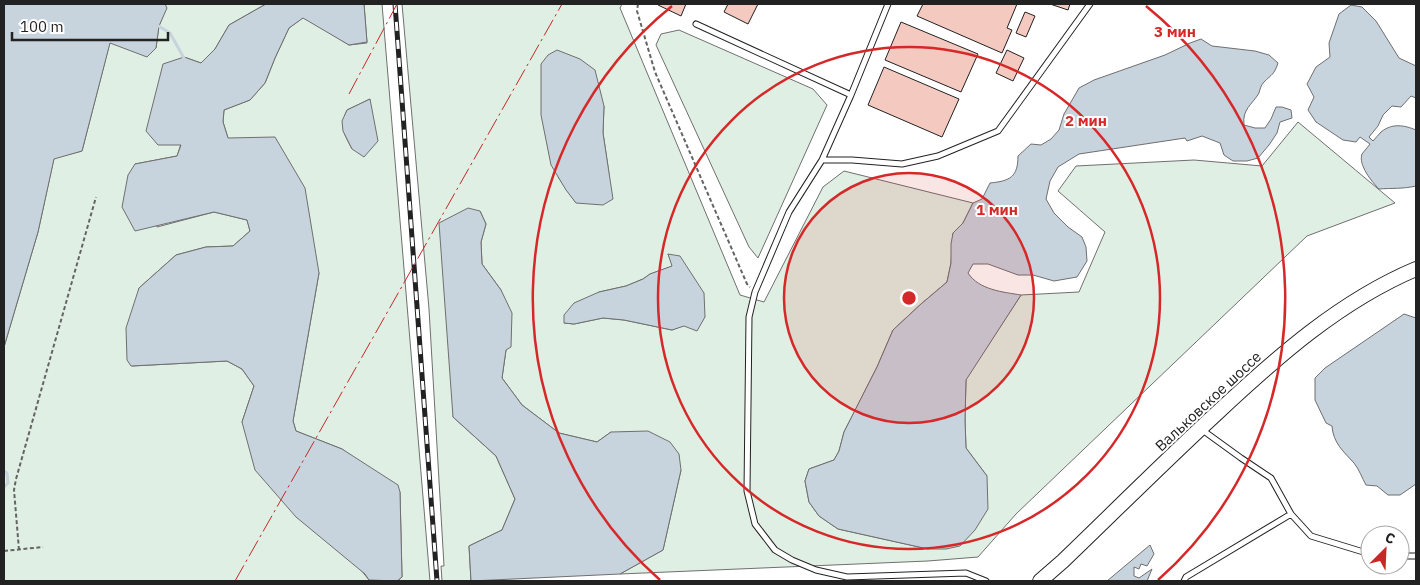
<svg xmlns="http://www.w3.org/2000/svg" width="1420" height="585" viewBox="0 0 1420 585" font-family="'IBM Plex Sans',sans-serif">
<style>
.green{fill:#e0efe3;stroke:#6f6f6f;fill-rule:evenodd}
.water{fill:#c7d3dd;stroke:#6f6f6f}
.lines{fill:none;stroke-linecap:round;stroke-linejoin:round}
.stream{stroke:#c7d3dd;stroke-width:3}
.building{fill:#f3c9c0;stroke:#222}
.service-casing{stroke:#222;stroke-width:7}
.secondary-casing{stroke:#222;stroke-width:16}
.path{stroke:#646464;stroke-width:2;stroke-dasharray:4 2.5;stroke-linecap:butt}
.service{stroke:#fff;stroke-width:5}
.secondary{stroke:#fff;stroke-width:14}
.rail-casing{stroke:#222;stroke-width:5}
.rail{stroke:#fff;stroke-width:3;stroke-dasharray:9;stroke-linecap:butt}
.power{stroke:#c62828;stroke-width:1;stroke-dasharray:18 4 2.5 4;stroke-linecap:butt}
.ring{fill:none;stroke:#d62828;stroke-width:2.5}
.labels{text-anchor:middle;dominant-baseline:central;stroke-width:4;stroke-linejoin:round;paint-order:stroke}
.street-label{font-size:15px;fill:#222;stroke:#fff}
.centre{fill:#d62828;stroke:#fff;stroke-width:2.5}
.ring-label{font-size:15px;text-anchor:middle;font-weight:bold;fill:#d62828;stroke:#fff;stroke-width:4;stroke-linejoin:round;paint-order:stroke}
</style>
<rect width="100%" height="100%" fill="#fff"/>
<!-- green -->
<path class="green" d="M 165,4 L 266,4 L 229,25 L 215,49 L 201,63 L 184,57 L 181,144 L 177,156 L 135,164 L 157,227 L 214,212 L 247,220 L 250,231 L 233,246 L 206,247 L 176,255 L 139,288 L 132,366 L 227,361 L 242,369 L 254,386 L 242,422 L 369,580 L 375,581 L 4,581 L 4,347 L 38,232 L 54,158 L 82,151 L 110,42 L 156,48 L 159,26 L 166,8 Z
M 364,4 L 382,4 L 430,581 L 397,581 L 402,577 L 400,492 L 342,449 L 296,431 L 293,421 L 319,273 L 228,138 L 223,122 L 224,110 L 250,100 L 265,83 L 275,58 L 289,28 L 304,17 L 349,45 L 367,43 ZM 370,99 L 352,149 C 344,133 339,128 347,110 Z
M 402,4 L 622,4 L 620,8 L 740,295 L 764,302 L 823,187 L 844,171 L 973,203 L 963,223 L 953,233 L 951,263 L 947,282 L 921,304 L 893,330 L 877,367 L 844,432 L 839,451 L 834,460 L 809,469 L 805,481 L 809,502 L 819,516 L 838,529 L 928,549 L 987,476 L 966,448 L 965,420 L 966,379 L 1021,295 L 1079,292 L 1105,232 L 1058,191 L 1076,166 L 1194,160 L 1262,166 L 1298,122 L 1395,203 L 1307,236 L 1016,514 L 978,557 L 928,561 L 620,574 L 663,550 L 681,470 L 611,432 L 597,442 L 559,433 L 522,405 L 502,378 L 506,350 L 501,290 L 482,264 L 481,242 L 486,224 L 480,211 L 453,417 L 496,456 L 515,499 L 502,530 L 469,546 L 471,581 L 442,581 L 441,566 L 444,566 L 429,309 ZM 604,106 L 603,133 L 609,174 L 576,203 L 558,177 ZM 668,254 L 705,317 L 672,330 L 624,320 L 603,318 L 574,324 L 564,323 L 599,292 L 626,286 L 643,279 L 650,274 L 673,266 Z
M 679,30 L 813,89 L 827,105 L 758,258 L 749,247 L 656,45 L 661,34 Z"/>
<!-- water -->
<path class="water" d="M 4,4 L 165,4 L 167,8 L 159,26 L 156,48 L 147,57 L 110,43 L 82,151 L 54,159 L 38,232 L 4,347 Z
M 266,4 L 364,4 L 367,42 L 349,45 L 303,18 L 289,28 L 275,58 L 265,83 L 250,100 L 224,110 L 223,122 L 228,138 L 275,137 L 305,188 L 319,273 L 293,421 L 296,431 L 342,449 L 398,485 L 400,492 L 402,577 L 397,581 L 369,580 L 365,574 L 296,517 L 255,470 L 242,422 L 254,386 L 242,369 L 227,361 L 131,366 L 127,360 L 126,328 L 139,288 L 176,255 L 206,247 L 233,246 L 250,231 L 247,220 L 214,212 L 135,231 L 122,207 L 128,175 L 135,164 L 177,156 L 181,145 L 158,145 L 146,131 L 163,64 L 184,57 L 201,63 L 215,49 L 229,25 Z
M 1351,5 L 1362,7 L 1376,21 L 1399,58 L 1416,66 L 1416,98 L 1411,96 L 1401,107 L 1392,106 L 1383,115 L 1378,126 L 1369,137 L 1373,141 C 1376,138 1378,135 1381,132 C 1392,123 1404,125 1416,130 L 1416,186 C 1403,189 1392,188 1379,189 C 1372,182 1358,165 1362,154 C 1364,151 1368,147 1370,144 L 1360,137 L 1356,142 L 1343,140 L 1316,122 L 1308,110 L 1314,97 L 1307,84 L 1316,67 L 1330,57 L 1329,43 L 1339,14 Z
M 1201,39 L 1212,46 L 1255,51 L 1269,55 L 1278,63 C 1274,75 1272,74 1264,82 C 1261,85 1260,89 1259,93 C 1252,105 1242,109 1244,125 L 1255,128 L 1265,128 L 1271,119 L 1276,107 L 1282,107 L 1291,110 L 1292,118 L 1280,122 L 1277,133 L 1269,145 L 1258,158 L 1247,161 L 1233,161 L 1224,155 L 1220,143 L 1202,136 L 1187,141 L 1185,138 L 1079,154 L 1058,167 L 1050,181 L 1046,199 L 1054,213 L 1068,227 L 1082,237 L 1086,247 L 1087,261 L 1077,277 L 1054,281 L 1033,275 L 1018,275 L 988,264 L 973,264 L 968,273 C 979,290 1003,292 1021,295 L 966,380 L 965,420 L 966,448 L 987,476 L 988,509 L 975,530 L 960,546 L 946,549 L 928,549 L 838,529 L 819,516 L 809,502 L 805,481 L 809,469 L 834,460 L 839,451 L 844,432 L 877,367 L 893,330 L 921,304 L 947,282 L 951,263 L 951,244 L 953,233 L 963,223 L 973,203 L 982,199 L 990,183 C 1010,181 1018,177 1018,156 L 1031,144 L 1041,145 L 1051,139 L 1059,130 L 1064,114 L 1079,88 L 1094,80 L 1165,55 L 1190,43 Z
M 557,50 L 580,59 L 595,70 L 604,106 L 603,133 L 613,199 L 603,205 L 576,203 L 566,190 L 551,165 L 541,115 L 541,64 L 548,55 Z
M 370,99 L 378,141 L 364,157 L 352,149 L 343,131 L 342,121 L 347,110 Z
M 468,208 L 480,211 L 486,224 L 481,242 L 482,264 L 501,290 L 512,313 L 511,347 L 506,350 L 502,378 L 522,405 L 559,433 L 597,442 L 611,432 L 648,431 L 670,442 L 679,454 L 681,470 L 663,550 L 620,574 L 471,581 L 469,546 L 502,530 L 515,499 L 496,456 L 453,417 L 439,223 Z
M 668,254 L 680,256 L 704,293 L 705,317 L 697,331 L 684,326 L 672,330 L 624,320 L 603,318 L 574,324 L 564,323 L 564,315 L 574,303 L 599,292 L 626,286 L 643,279 L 650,274 L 672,266 Z
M 1404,314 L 1416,318 L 1416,484 L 1400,495 L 1388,495 L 1377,486 L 1366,485 C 1362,478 1359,469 1354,463 C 1344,452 1333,443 1332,426 L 1326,423 L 1315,400 L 1315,378 L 1325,368 Z
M 1150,545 L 1154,554 L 1147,566 L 1141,564 L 1139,569 L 1134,567 L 1134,576 L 1139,578 L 1152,569 L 1147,581 L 1107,581 Z"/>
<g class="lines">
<!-- stream -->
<path class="stream" d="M 157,25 L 170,33 L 185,60
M 4,471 L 7,473 L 8,483 L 4,487"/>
</g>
<!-- building -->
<path class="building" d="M 658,4 L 686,4 L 681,16 L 658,5 Z
M 728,4 L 758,4 L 748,24 L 724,12 Z
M 923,4 L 1017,4 L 1007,28 L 1012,30 L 1002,53 L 917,16 Z
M 1050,4 L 1070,4 L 1068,10 Z
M 1025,12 L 1035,16 L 1026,37 L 1016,33 Z
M 901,22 L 978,54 L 961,92 L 885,60 Z
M 1007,50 L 1024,58 L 1013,81 L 996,73 Z
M 884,67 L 959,99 L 942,137 L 868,105 Z"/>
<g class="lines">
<!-- service casing -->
<g class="service-casing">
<path id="service" d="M 888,4 L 851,95 L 822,160 L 789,212 L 755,292 L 749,317 L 747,491 L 755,524 L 775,550 L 792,560 L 816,570 L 847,577 L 966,573 L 986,581
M 696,24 L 851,95
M 822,160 L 852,160 L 902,164 L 938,156 L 998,131 L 1090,4
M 1201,429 L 1241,458 L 1271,478 L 1291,514 L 1311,536 L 1370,554
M 1400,556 L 1416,556
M 1184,581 L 1186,577 L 1291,514"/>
</g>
<!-- secondary casing -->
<g class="secondary-casing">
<path id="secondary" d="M 1040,581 L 1063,561 C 1114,512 1165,461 1217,413 C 1277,357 1340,301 1416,269"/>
</g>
<!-- path -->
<path class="path" d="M 638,4 L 637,11 L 655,72 L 747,284 L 750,287
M 19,550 L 14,490 L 16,479 L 96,197
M 4,551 L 43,547"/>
<!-- service -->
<use href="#service" class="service"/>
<!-- secondary -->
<use href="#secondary" class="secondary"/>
<!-- rail casing -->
<g class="rail-casing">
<path id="rail" d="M 395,4 L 437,581"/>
</g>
<!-- rail -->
<use href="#rail" class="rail"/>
<!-- power -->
<path class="power" d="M 349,94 L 397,4
M 235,581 L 562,4"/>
</g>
<!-- distance rings -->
<circle cx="909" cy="298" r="125" fill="#d62828" fill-opacity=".12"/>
<g class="ring">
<circle cx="909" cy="298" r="125"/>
<circle cx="909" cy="298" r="251"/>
<path d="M660 580A376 376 0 0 1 672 6M1146 6A376 376 0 0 1 1158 580"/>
</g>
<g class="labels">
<!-- street labels -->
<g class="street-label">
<text transform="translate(1208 401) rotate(-43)">Вальковское шоссе</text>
</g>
</g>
<circle cx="909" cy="298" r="8" class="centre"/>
<g class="ring-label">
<text x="1175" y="37">3 мин</text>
<text x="1086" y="126">2 мин</text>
<text x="997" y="215">1 мин</text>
</g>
<!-- border -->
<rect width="1420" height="585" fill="none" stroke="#222222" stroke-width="10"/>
<!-- north arrow -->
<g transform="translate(1385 550) rotate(24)"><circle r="24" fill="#ffffff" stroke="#a7a7a7"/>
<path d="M0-4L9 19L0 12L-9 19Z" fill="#c62828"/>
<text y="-8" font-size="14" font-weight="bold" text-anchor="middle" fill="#222222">С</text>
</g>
<!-- scale -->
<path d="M12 32v8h156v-8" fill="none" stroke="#222222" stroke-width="2.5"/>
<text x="20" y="32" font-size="15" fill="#222222" stroke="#ffffff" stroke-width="4" paint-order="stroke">100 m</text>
</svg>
